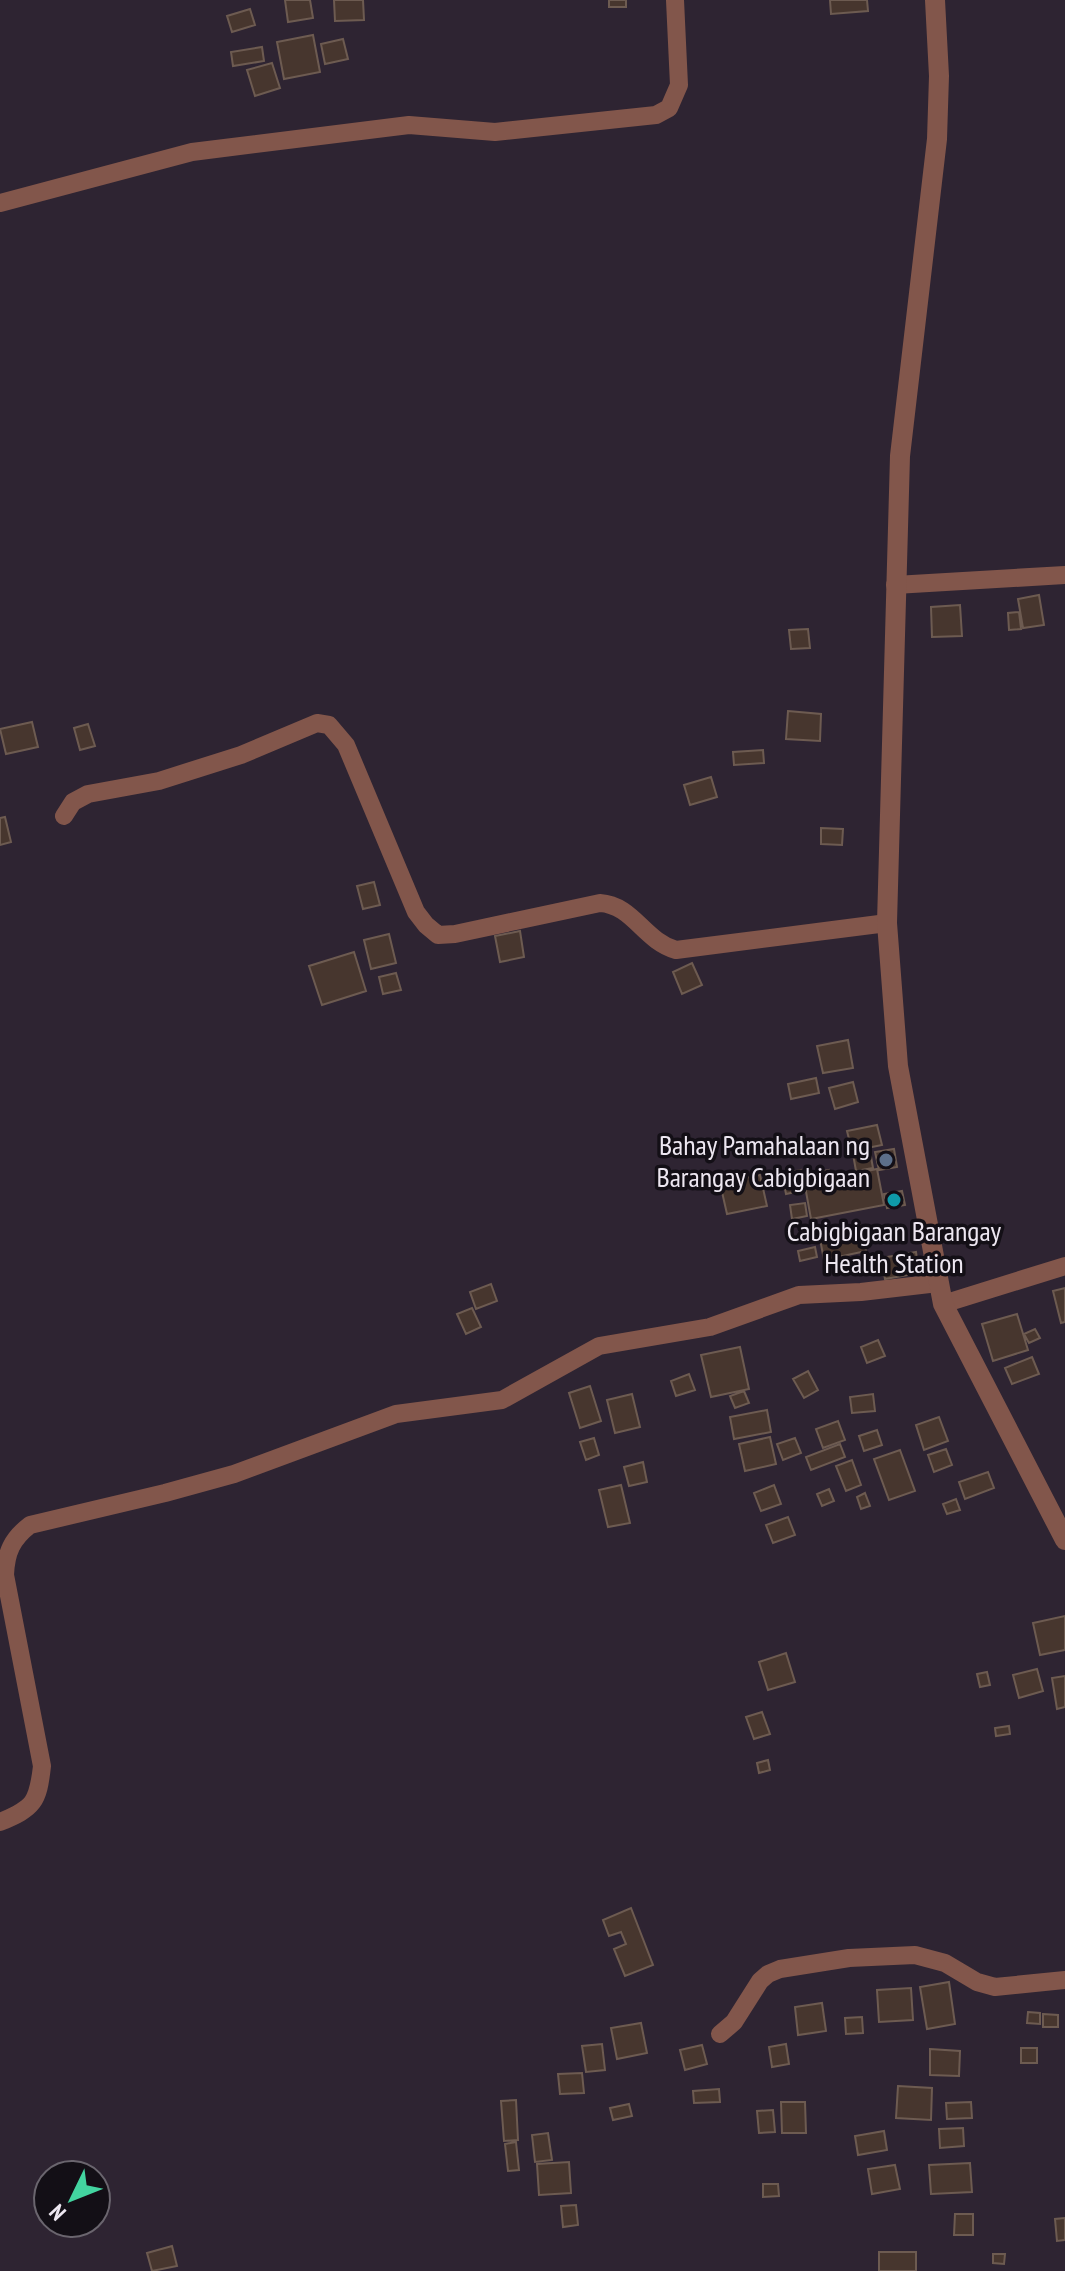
<svg xmlns="http://www.w3.org/2000/svg" width="1065" height="2271" viewBox="0 0 1065 2271" font-family="'PT Sans Narrow',sans-serif">
<style>
.building{fill:#47362e;stroke:#6d5b51;stroke-width:2}
.lines{fill:none;stroke-linecap:round;stroke-linejoin:round}
.minor{stroke:#82564b;stroke-width:18}
.tertiary{stroke:#82564b;stroke-width:20}
.service-dot{fill:#5c6f8a;stroke:#130f16;stroke-width:3}
.culture-dot{fill:#0f9aa8;stroke:#130f16;stroke-width:3}
.labels{text-anchor:middle;dominant-baseline:central;stroke-width:7;stroke-linejoin:round;paint-order:stroke}
.poi-label{font-size:28px;fill:#ede7f1;stroke:#130f16;text-anchor:end}
</style>
<rect width="100%" height="100%" fill="#2e2432"/>
<!-- building -->
<path class="building" d="M 285,0 L 310,0 L 313,18 L 288,22 Z
M 334,0 L 363,0 L 364,20 L 335,21 Z
M 609,0 L 626,0 L 626,7 L 609,7 Z
M 830,0 L 867,0 L 868,11 L 831,14 Z
M 250,9 L 255,25 L 232,32 L 227,16 Z
M 313,35 L 320,72 L 284,79 L 277,42 Z
M 343,39 L 348,59 L 325,64 L 321,44 Z
M 262,47 L 264,61 L 233,66 L 231,52 Z
M 272,63 L 280,88 L 255,96 L 247,70 Z
M 1039,595 L 1044,625 L 1023,628 L 1018,599 Z
M 960,605 L 962,636 L 932,637 L 931,607 Z
M 1019,612 L 1021,629 L 1009,630 L 1008,613 Z
M 808,629 L 810,648 L 791,649 L 789,630 Z
M 788,711 L 821,714 L 820,741 L 786,739 Z
M 32,722 L 38,747 L 6,754 L 0,729 Z
M 88,724 L 95,746 L 80,750 L 74,728 Z
M 763,750 L 764,763 L 734,765 L 733,752 Z
M 711,777 L 717,797 L 690,805 L 684,785 Z
M 5,817 L 11,842 L 0,845 L 0,818 Z
M 821,828 L 843,829 L 842,845 L 821,844 Z
M 374,882 L 380,905 L 363,909 L 357,886 Z
M 520,931 L 524,957 L 500,962 L 495,936 Z
M 389,934 L 396,963 L 371,969 L 364,940 Z
M 354,952 L 366,991 L 322,1005 L 309,966 Z
M 692,963 L 702,985 L 682,994 L 673,972 Z
M 396,973 L 401,990 L 383,994 L 379,977 Z
M 848,1040 L 853,1068 L 823,1073 L 817,1046 Z
M 816,1078 L 819,1093 L 791,1099 L 788,1084 Z
M 853,1082 L 858,1102 L 835,1109 L 829,1088 Z
M 877,1125 L 882,1145 L 852,1151 L 847,1131 Z
M 894,1149 L 897,1167 L 879,1170 L 875,1152 Z
M 870,1151 L 873,1168 L 856,1171 L 853,1154 Z
M 877,1169 L 884,1205 L 811,1219 L 803,1175 L 829,1170 L 831,1178 Z
M 801,1170 L 805,1190 L 786,1194 L 782,1174 Z
M 760,1175 L 767,1206 L 727,1214 L 720,1183 Z
M 902,1191 L 905,1205 L 887,1208 L 884,1194 Z
M 805,1203 L 807,1216 L 792,1219 L 790,1205 Z
M 860,1225 L 866,1251 L 824,1260 L 819,1234 Z
M 815,1247 L 817,1257 L 800,1261 L 798,1251 Z
M 916,1252 L 919,1273 L 885,1279 L 881,1258 Z
M 491,1284 L 497,1301 L 476,1309 L 470,1292 Z
M 1065,1288 L 1065,1322 L 1061,1323 L 1053,1291 Z
M 472,1308 L 481,1327 L 466,1334 L 457,1314 Z
M 1017,1314 L 1028,1350 L 993,1361 L 982,1324 Z
M 1035,1329 L 1040,1338 L 1029,1343 L 1024,1334 Z
M 878,1340 L 885,1356 L 867,1363 L 861,1347 Z
M 740,1347 L 749,1389 L 711,1397 L 701,1355 Z
M 1032,1357 L 1039,1374 L 1012,1384 L 1005,1368 Z
M 808,1371 L 818,1390 L 804,1398 L 793,1379 Z
M 689,1374 L 695,1390 L 676,1396 L 671,1381 Z
M 590,1386 L 601,1421 L 580,1428 L 569,1393 Z
M 744,1391 L 749,1403 L 735,1408 L 730,1396 Z
M 632,1394 L 640,1427 L 615,1433 L 607,1400 Z
M 873,1394 L 875,1411 L 852,1413 L 850,1397 Z
M 767,1410 L 771,1432 L 734,1439 L 730,1417 Z
M 939,1417 L 948,1441 L 924,1450 L 916,1425 Z
M 838,1421 L 845,1440 L 823,1448 L 816,1429 Z
M 877,1430 L 882,1445 L 864,1451 L 859,1436 Z
M 770,1437 L 776,1464 L 745,1471 L 739,1444 Z
M 594,1438 L 599,1455 L 586,1460 L 580,1442 Z
M 795,1438 L 801,1453 L 783,1460 L 777,1444 Z
M 840,1444 L 845,1457 L 811,1470 L 806,1457 Z
M 946,1449 L 952,1465 L 934,1472 L 928,1455 Z
M 900,1450 L 915,1491 L 889,1500 L 874,1459 Z
M 852,1460 L 861,1485 L 846,1491 L 836,1466 Z
M 643,1462 L 647,1482 L 629,1486 L 624,1467 Z
M 988,1472 L 994,1488 L 965,1499 L 959,1482 Z
M 621,1485 L 630,1523 L 608,1527 L 599,1490 Z
M 774,1485 L 781,1504 L 761,1511 L 754,1493 Z
M 829,1489 L 834,1501 L 822,1506 L 817,1494 Z
M 865,1493 L 870,1506 L 861,1509 L 857,1497 Z
M 956,1499 L 960,1510 L 947,1514 L 943,1504 Z
M 788,1517 L 795,1535 L 773,1543 L 766,1525 Z
M 1065,1616 L 1065,1650 L 1040,1655 L 1033,1623 Z
M 786,1653 L 795,1682 L 768,1690 L 759,1662 Z
M 1037,1669 L 1043,1691 L 1019,1698 L 1013,1675 Z
M 987,1672 L 990,1685 L 980,1687 L 977,1674 Z
M 1065,1676 L 1065,1707 L 1057,1709 L 1052,1678 Z
M 762,1712 L 770,1734 L 754,1739 L 746,1717 Z
M 1009,1726 L 1010,1734 L 996,1736 L 995,1728 Z
M 768,1760 L 770,1770 L 759,1773 L 757,1763 Z
M 631,1908 L 653,1965 L 625,1976 L 614,1949 L 626,1944 L 621,1932 L 609,1936 L 603,1920 Z
M 949,1982 L 955,2024 L 927,2029 L 920,1987 Z
M 911,1988 L 913,2020 L 879,2022 L 877,1990 Z
M 822,2003 L 826,2031 L 798,2035 L 795,2007 Z
M 1028,2012 L 1040,2013 L 1040,2024 L 1027,2023 Z
M 1043,2014 L 1058,2015 L 1058,2027 L 1043,2027 Z
M 862,2017 L 863,2033 L 846,2034 L 845,2018 Z
M 641,2023 L 647,2053 L 617,2059 L 611,2028 Z
M 602,2044 L 605,2070 L 586,2072 L 582,2046 Z
M 786,2044 L 789,2064 L 772,2067 L 769,2047 Z
M 702,2045 L 707,2064 L 685,2070 L 680,2050 Z
M 1021,2048 L 1037,2048 L 1037,2063 L 1021,2063 Z
M 930,2049 L 960,2051 L 959,2076 L 930,2075 Z
M 582,2073 L 584,2093 L 560,2094 L 558,2074 Z
M 898,2086 L 932,2088 L 931,2120 L 896,2118 Z
M 719,2089 L 720,2102 L 694,2103 L 693,2091 Z
M 516,2100 L 518,2140 L 504,2141 L 501,2101 Z
M 781,2102 L 805,2102 L 806,2133 L 782,2133 Z
M 971,2102 L 972,2118 L 947,2119 L 946,2103 Z
M 629,2104 L 632,2116 L 613,2120 L 610,2108 Z
M 773,2110 L 775,2132 L 759,2133 L 757,2111 Z
M 963,2128 L 964,2146 L 940,2148 L 939,2129 Z
M 884,2131 L 887,2150 L 858,2155 L 855,2136 Z
M 548,2133 L 552,2160 L 535,2162 L 532,2135 Z
M 516,2142 L 519,2170 L 508,2171 L 505,2144 Z
M 569,2162 L 571,2193 L 539,2195 L 537,2164 Z
M 970,2163 L 972,2192 L 931,2194 L 929,2165 Z
M 895,2165 L 900,2189 L 872,2194 L 868,2169 Z
M 763,2184 L 778,2184 L 779,2196 L 763,2197 Z
M 576,2205 L 578,2225 L 563,2227 L 561,2206 Z
M 955,2214 L 973,2214 L 973,2235 L 954,2235 Z
M 1065,2218 L 1065,2240 L 1057,2241 L 1055,2219 Z
M 172,2246 L 177,2266 L 152,2271 L 147,2253 Z
M 879,2252 L 916,2252 L 916,2271 L 879,2271 Z
M 993,2254 L 1005,2254 L 1004,2264 L 993,2263 Z"/>
<g class="lines">
<!-- minor -->
<path class="minor" d="M 0,203 L 192,152 L 409,125 L 495,132 L 656,115 L 669,108 L 679,85 L 675,0
M 895,585 L 1065,575
M 64,816 L 73,802 L 88,794 L 159,781 L 241,755 L 317,723 L 329,725 L 346,745 L 416,912 L 426,925 L 438,935 L 455,934 L 600,903 C 633,905 644,941 676,950 L 887,923
M 943,1304 L 1065,1266
M 0,1822 C 34,1808 38,1802 42,1766 L 5,1575 C 6,1552 12,1539 30,1525 L 165,1493 L 234,1474 L 396,1414 L 502,1400 L 599,1346 L 710,1327 L 799,1295 L 861,1292 L 938,1283
M 720,2034 L 734,2022 L 760,1981 L 768,1974 L 780,1969 L 849,1958 L 915,1955 L 945,1963 L 977,1982 L 995,1987 L 1065,1980"/>
<!-- tertiary -->
<path class="tertiary" d="M 935,0 L 939,76 L 937,139 L 900,456 L 887,923 L 898,1066 L 943,1304 L 1065,1540"/>
</g>
<!-- markers -->
<circle class="service-dot" cx="886" cy="1160" r="8"/>
<circle class="culture-dot" cx="894" cy="1200" r="8"/>
<g class="labels">
<!-- poi labels -->
<g class="poi-label">
<text x="870" y="1144">Bahay Pamahalaan ng<tspan x="870" dy="32">Barangay Cabigbigaan</tspan></text>
<text x="894" y="1230" text-anchor="middle">Cabigbigaan Barangay<tspan x="894" dy="32">Health Station</tspan></text>
</g>
</g>
<!-- north arrow -->
<g transform="translate(72 2199) rotate(227)"><circle r="38" fill="#130f16" stroke="#6a656e" stroke-width="2"/>
<path d="M0-6L14 30L0 20L-14 30Z" fill="#43d4a0"/>
<text y="-12" font-size="22" font-weight="bold" text-anchor="middle" fill="#ede7f1">N</text>
</g>
</svg>
